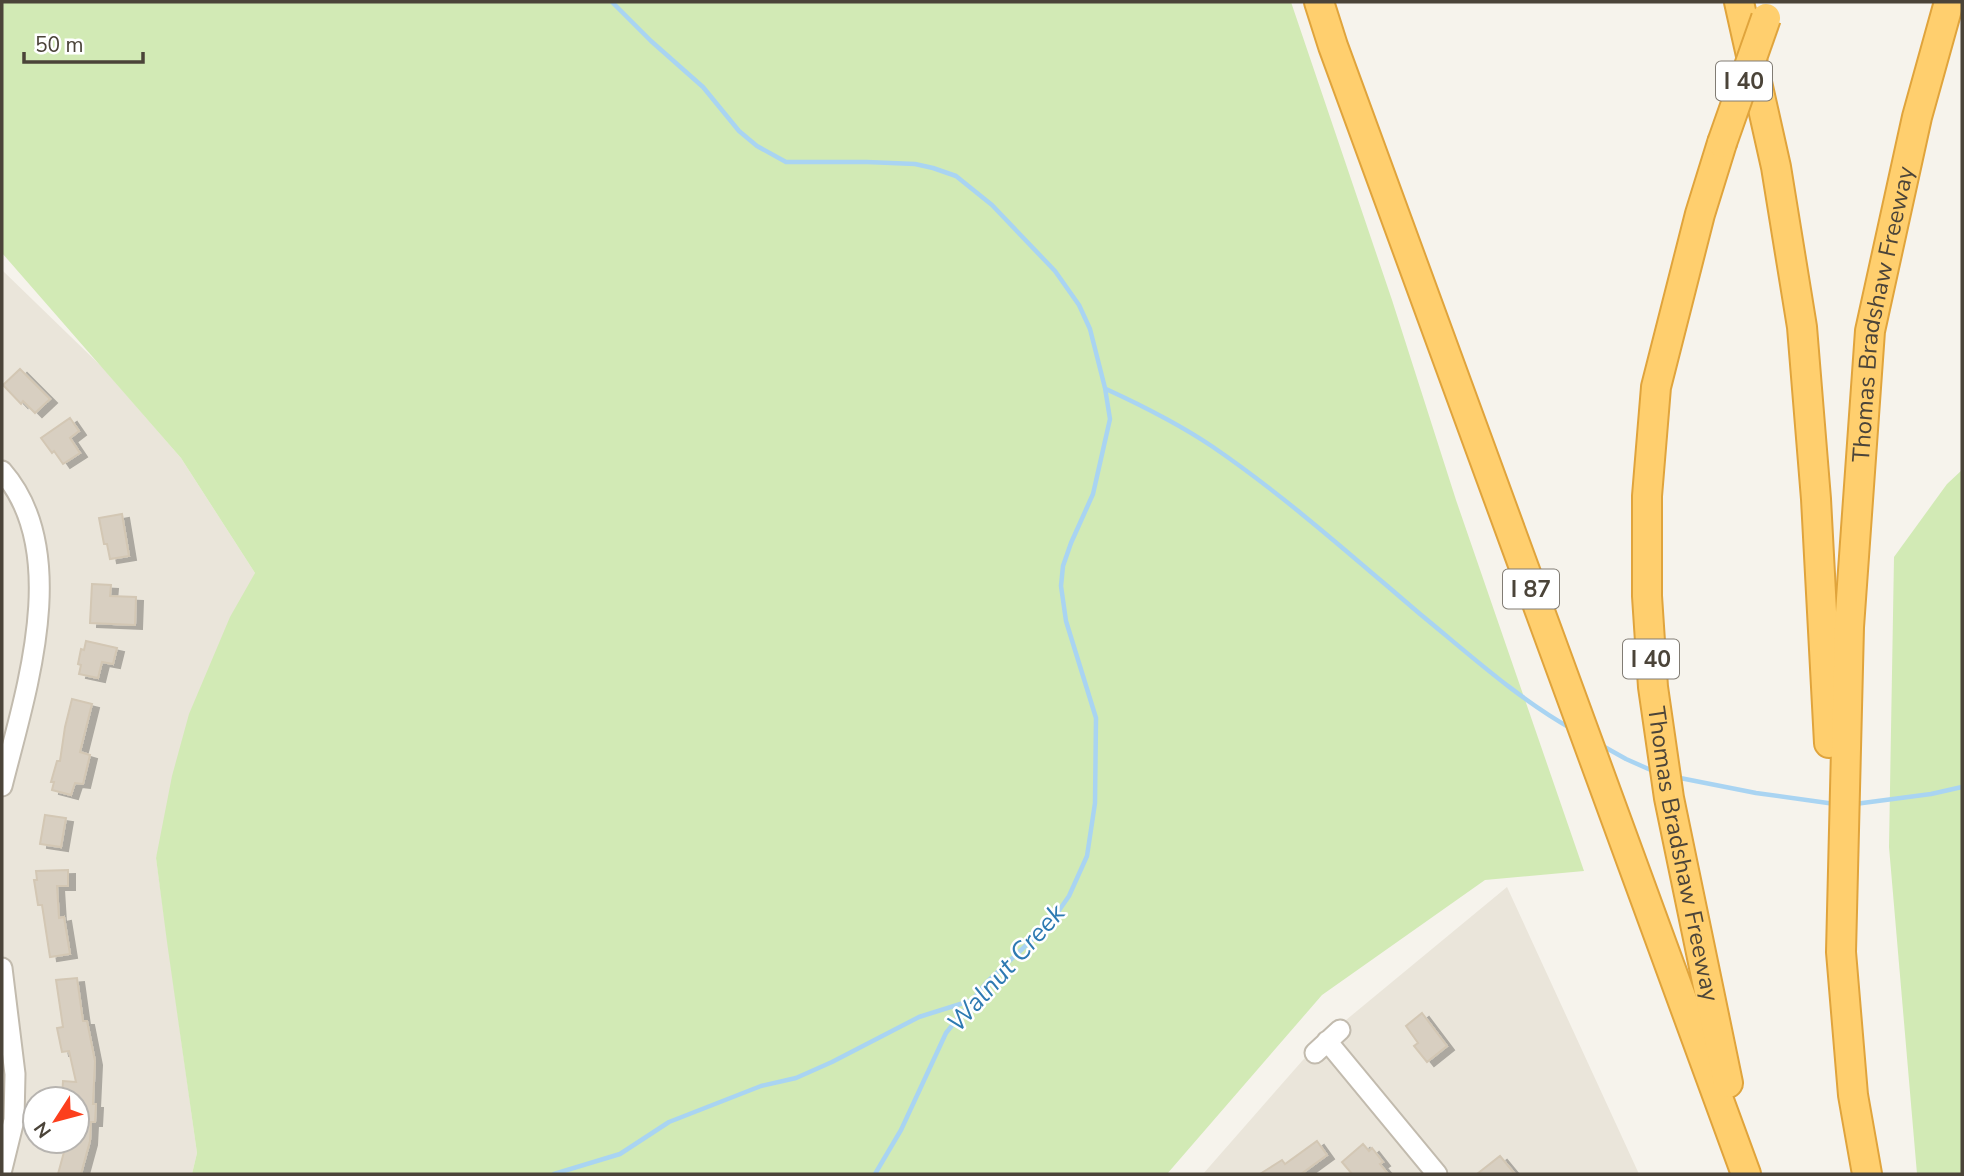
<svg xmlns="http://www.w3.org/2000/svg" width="1964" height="1176" viewBox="0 0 1964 1176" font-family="'Nunito Sans',sans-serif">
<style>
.residential{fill:#eae5da;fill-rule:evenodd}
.green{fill:#d2eab5}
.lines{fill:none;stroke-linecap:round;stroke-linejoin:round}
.stream{stroke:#a9d4f2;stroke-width:4.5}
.building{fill:#d8cfc1;stroke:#d3c7b4;stroke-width:2;filter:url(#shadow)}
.minor-casing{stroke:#c2bbae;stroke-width:23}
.highway-casing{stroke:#e0a43c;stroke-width:32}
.minor{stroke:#fff;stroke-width:19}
.highway{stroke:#ffcf6e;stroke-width:28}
.highway-bridge-casing{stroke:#e0a43c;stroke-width:32;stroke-linecap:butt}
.highway-bridge{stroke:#ffcf6e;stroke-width:28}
.labels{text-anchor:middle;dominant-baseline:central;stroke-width:5;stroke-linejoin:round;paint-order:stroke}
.shield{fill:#fff;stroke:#817c74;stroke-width:2}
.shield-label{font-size:23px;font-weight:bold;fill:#4b4439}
.street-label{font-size:24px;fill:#4b4439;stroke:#fff}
.water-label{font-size:26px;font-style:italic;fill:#2e7ab2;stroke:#fff}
</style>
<defs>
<filter id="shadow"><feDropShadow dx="7" dy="4" stdDeviation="0" flood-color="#0004"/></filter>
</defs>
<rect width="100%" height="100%" fill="#f6f3ec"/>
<!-- residential -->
<path class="residential" d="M 2,270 L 102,367 L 181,458 L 255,573 L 156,858 L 197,1153 L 192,1174 L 2,1174 ZM 35,1099 L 77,1099 L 77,1141 L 35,1141 Z
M 1507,887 L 1639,1174 L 1203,1174 L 1317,1044 Z"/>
<!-- green -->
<path class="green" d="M 2,2 L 1291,2 L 1392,300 L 1456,500 L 1584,871 L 1485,880 L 1322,995 L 1167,1174 L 192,1174 L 197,1153 L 167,942 L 156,858 L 172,776 L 189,714 L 230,617 L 255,573 L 181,458 L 2,253 Z
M 1962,470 L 1962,1174 L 1917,1174 L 1889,847 L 1894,557 L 1947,484 Z"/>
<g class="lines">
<!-- stream -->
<path class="stream" d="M 612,2 L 651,41 L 703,87 L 739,131 L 757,146 L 786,162 L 867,162 L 915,164 L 933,168 L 956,176 L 992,205 L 1055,271 L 1079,305 L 1090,329 L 1105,388 L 1110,419 L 1093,494 L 1071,543 L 1063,566 L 1061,586 L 1066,621 L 1096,718 L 1095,803 L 1087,856 L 1069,896 L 1051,922 L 987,982 L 946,1033 L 901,1130 L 875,1174
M 1106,389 C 1143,406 1179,424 1213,447 C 1286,497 1353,557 1420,614 C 1469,654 1517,698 1572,729
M 1601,745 L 1626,759 L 1653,771
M 1675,777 L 1756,793 L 1835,804
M 1855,804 L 1931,794 L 1962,787
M 554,1174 L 620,1154 L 669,1122 L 761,1086 L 796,1078 L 832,1062 L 919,1017 L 970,1001"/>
</g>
<!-- building -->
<path class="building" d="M 20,369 L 50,399 L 35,413 L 23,401 L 21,404 L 3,385 Z
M 70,418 L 79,431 L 70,438 L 80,453 L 63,464 L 54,451 L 52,453 L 41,438 Z
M 122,514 L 129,556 L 110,559 L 107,544 L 104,544 L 99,518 Z
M 92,584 L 111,585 L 110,596 L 136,597 L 135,625 L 90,623 Z
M 86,641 L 117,648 L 113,664 L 102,662 L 98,678 L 79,674 L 81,665 L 78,664 L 81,649 L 84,650 Z
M 72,699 L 92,704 L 80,752 L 90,755 L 83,784 L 75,783 L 71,795 L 52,790 L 54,782 L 51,782 L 57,761 L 60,761 L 65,727 Z
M 45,815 L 66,818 L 61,847 L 40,844 Z
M 68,870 L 68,886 L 57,886 L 59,918 L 64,917 L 70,954 L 50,957 L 42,905 L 38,905 L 34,880 L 37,880 L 36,871 Z
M 77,978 L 83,1021 L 87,1021 L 95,1061 L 93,1104 L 96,1104 L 95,1122 L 91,1122 L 90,1141 L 81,1174 L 58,1174 L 67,1141 L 77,1141 L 77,1099 L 62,1099 L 63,1081 L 76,1082 L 69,1051 L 62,1052 L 57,1028 L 63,1027 L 56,980 Z
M 1422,1013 L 1447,1046 L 1427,1062 L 1414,1046 L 1418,1043 L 1406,1026 Z
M 1317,1141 L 1327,1155 L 1301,1174 L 1260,1174 L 1282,1160 L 1285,1164 Z
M 1363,1144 L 1369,1151 L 1372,1148 L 1383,1162 L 1380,1164 L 1388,1174 L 1352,1174 L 1342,1162 Z
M 1500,1156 L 1515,1174 L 1477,1174 Z"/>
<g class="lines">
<!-- minor casing -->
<g class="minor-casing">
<path id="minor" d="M 2,471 C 73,552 25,694 2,786
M 2,968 L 15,1074 L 14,1120 L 2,1169
M 1327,1041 L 1437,1174
M 1315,1053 L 1340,1030"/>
</g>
<!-- highway casing -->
<g class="highway-casing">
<g id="highway">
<path d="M 1319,2 L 1333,46 L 1746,1174"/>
<path d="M 1739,2 L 1776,167 L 1802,327 L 1816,499 L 1829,743"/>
<path id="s1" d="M 1722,143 L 1700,214 L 1656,387 L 1647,496 L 1647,596 L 1653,687 L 1669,798 L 1728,1083"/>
<path id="s2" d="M 1867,1174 L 1853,1095 L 1841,952 L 1849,627 L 1870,331 L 1917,117 L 1949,2"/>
</g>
</g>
<!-- minor -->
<use href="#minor" class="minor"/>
<!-- highway -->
<use href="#highway" class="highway"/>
<!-- highway-bridge casing -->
<g class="highway-bridge-casing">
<path id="highway-bridge" d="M 1722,143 L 1766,18"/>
</g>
<!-- highway-bridge -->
<use href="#highway-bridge" class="highway-bridge"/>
</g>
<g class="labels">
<!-- shield labels -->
<g class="shield">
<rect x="1716" y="61.5" width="56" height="39" rx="5"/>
<rect x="1503" y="569.5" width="56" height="39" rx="5"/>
<rect x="1623" y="639.5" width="56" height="39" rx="5"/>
</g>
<g class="shield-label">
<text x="1744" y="81">I 40</text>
<text x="1531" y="589">I 87</text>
<text x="1651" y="659">I 40</text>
</g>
<!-- street labels -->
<g class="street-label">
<text stroke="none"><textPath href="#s2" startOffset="864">Thomas Bradshaw Freeway</textPath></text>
<text stroke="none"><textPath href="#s1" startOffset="723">Thomas Bradshaw Freeway</textPath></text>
</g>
<!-- water labels -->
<g class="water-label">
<text transform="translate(1006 968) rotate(-48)">Walnut Creek</text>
</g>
</g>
<!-- border -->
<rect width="1964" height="1176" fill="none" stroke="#4b4439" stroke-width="7"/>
<!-- north arrow -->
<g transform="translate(56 1120) rotate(234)"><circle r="33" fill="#ffffff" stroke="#b7b4b0" stroke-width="2"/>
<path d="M0-5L12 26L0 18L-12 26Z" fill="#fc3f1d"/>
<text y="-10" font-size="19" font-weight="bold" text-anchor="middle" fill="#4b4439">N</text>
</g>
<!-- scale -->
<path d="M24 52v10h119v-10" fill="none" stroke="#4b4439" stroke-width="3.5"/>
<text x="35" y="52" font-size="21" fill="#4b4439" stroke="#ffffff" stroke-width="5" paint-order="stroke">50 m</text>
</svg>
